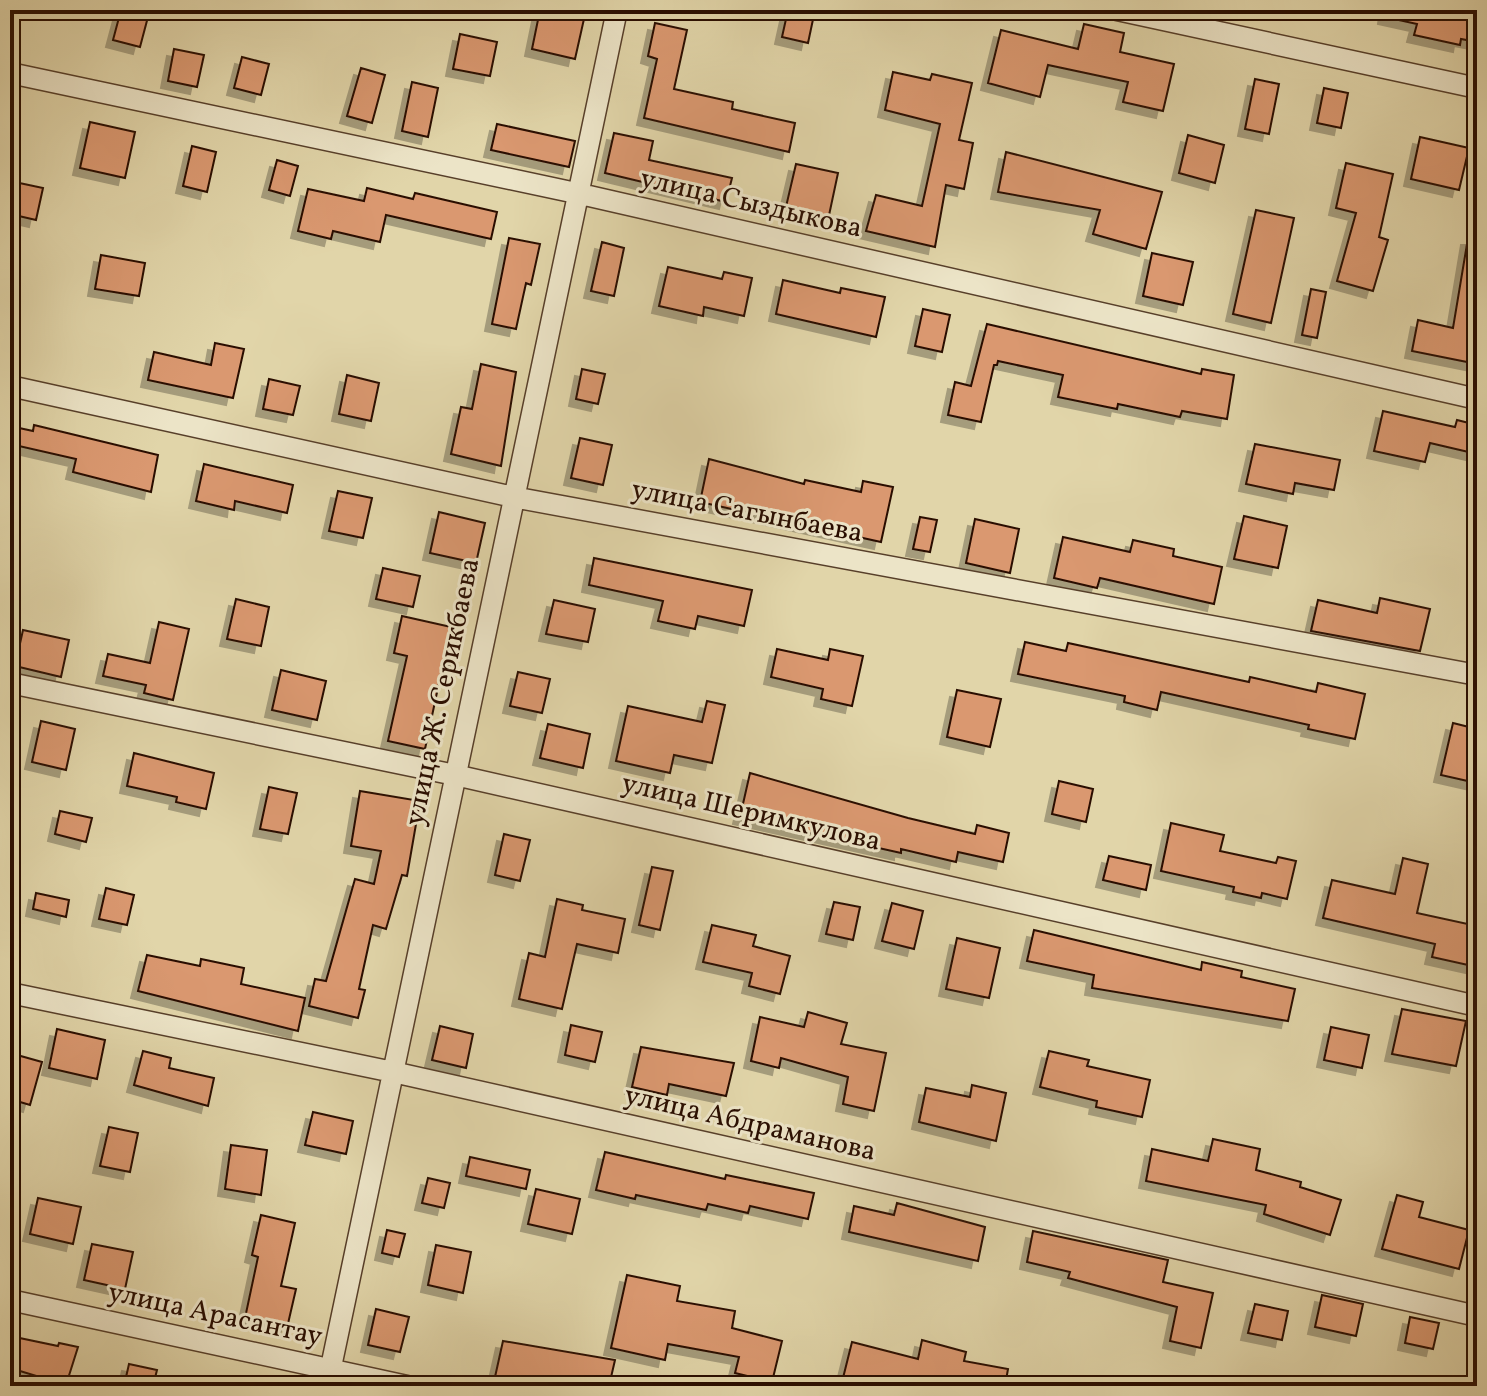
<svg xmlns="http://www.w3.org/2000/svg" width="1487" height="1396" viewBox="0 0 1487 1396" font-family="Vollkorn,serif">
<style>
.building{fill:#da986f;stroke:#290d00;stroke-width:2;filter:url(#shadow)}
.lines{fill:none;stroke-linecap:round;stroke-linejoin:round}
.street-casing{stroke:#573f2a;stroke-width:23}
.street{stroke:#ece4c7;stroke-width:20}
.labels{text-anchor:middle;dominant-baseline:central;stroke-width:6;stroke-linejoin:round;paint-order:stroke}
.street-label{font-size:28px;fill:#290d00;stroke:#ece4c7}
</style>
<defs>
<filter id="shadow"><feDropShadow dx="-7" dy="7" stdDeviation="0" flood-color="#0004"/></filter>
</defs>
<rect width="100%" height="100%" fill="#e1d5a9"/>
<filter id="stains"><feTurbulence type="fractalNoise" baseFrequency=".0025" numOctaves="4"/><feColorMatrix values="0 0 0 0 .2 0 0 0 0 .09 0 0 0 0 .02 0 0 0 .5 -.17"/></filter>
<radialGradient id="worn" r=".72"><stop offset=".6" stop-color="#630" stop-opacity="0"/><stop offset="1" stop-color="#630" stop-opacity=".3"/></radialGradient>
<!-- building -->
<path class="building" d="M 121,10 L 149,13 L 140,47 L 113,40 Z
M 540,10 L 586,10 L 575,59 L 532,49 Z
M 788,10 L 815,10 L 808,43 L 782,37 Z
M 1386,10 L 1477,10 L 1477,42 L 1461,39 L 1460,45 L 1414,35 L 1417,24 L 1385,17 Z
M 655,23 L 687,30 L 674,89 L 733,102 L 732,109 L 795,123 L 789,152 L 644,118 L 657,59 L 648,56 Z
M 1084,24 L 1124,33 L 1120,52 L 1174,64 L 1163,111 L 1123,102 L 1128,82 L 1048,65 L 1040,97 L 988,83 L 1001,30 L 1078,49 Z
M 460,34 L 497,42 L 490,76 L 453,69 Z
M 174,49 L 204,55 L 197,87 L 168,81 Z
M 242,57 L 269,64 L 261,95 L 234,88 Z
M 361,68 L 385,75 L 372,123 L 347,116 Z
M 893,72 L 930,80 L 932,74 L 972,83 L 959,140 L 973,143 L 964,189 L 946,185 L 935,247 L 866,231 L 876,195 L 922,206 L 940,124 L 885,110 Z
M 1255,79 L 1279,84 L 1269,134 L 1245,129 Z
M 412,82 L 438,88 L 428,137 L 402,131 Z
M 1324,88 L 1348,93 L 1341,128 L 1317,123 Z
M 90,122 L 135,132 L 125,178 L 80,168 Z
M 497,124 L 575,141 L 569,167 L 491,150 Z
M 614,133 L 653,141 L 649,160 L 732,178 L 726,202 L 605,173 Z
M 1188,135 L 1224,145 L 1215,183 L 1179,173 Z
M 1420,137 L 1469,148 L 1459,190 L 1411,179 Z
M 192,146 L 216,152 L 207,192 L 183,186 Z
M 1006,152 L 1162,192 L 1146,249 L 1093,234 L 1100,210 L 998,192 Z
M 277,160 L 298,166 L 290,196 L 269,190 Z
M 1346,163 L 1393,174 L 1379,237 L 1388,240 L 1373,291 L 1337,281 L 1356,213 L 1336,208 Z
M 796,164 L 838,173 L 828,220 L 785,211 Z
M 10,181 L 43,188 L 36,220 L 10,214 Z
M 367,188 L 413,199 L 415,193 L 497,212 L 491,239 L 386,215 L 380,242 L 333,231 L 331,239 L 298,231 L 308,189 L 364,201 Z
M 1256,210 L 1294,218 L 1271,323 L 1233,314 Z
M 509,238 L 540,244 L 531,285 L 526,283 L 516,329 L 492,324 Z
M 1468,238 L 1477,238 L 1477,364 L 1412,351 L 1418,320 L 1453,328 Z
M 602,242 L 624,248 L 614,296 L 591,291 Z
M 1152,253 L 1193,262 L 1183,305 L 1143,296 Z
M 101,255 L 145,263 L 139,296 L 95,289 Z
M 668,267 L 722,279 L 724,272 L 752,278 L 744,316 L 704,307 L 703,316 L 659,306 Z
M 783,280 L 840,293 L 841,288 L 885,297 L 876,337 L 776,314 Z
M 1311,289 L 1326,292 L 1317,338 L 1302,335 Z
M 923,309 L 950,315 L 942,352 L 915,346 Z
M 987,324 L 1201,374 L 1202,369 L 1234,375 L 1227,419 L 1182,411 L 1180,417 L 1118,404 L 1117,409 L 1058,397 L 1063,375 L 998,361 L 997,365 L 994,365 L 981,422 L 948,415 L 955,382 L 971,386 Z
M 215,343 L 244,349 L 233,398 L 148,380 L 154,352 L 211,365 Z
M 481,364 L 516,372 L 501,466 L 451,454 L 461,407 L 472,409 Z
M 582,369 L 605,374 L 598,404 L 576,399 Z
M 347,375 L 379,383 L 371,421 L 339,414 Z
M 269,379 L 300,386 L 293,415 L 263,409 Z
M 1383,411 L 1455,427 L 1457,420 L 1477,425 L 1477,454 L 1430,443 L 1425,462 L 1374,451 Z
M 34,425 L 158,455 L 151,492 L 73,472 L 76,459 L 10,444 L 10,426 L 33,431 Z
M 580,438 L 612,445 L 603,485 L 571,478 Z
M 1255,444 L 1340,460 L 1334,490 L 1295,483 L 1293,494 L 1246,484 Z
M 709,459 L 804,484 L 805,480 L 861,492 L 863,481 L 893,487 L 881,542 L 700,502 Z
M 204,464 L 293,485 L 287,513 L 235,501 L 234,510 L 196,501 Z
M 338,491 L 372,498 L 363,538 L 329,531 Z
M 439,512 L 485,523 L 476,563 L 430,553 Z
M 1244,516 L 1287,526 L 1278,568 L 1234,559 Z
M 920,517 L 937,520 L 930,552 L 913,549 Z
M 975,519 L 1019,529 L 1010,573 L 966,563 Z
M 1063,537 L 1130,552 L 1133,540 L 1174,549 L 1173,556 L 1222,567 L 1214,604 L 1100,578 L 1097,588 L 1054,578 Z
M 594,558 L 752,590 L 744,626 L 698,616 L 695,629 L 658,621 L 663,601 L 589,585 Z
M 383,568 L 420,576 L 413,607 L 376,599 Z
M 1380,598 L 1430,609 L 1420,651 L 1311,631 L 1318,600 L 1377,613 Z
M 236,599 L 269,607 L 261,646 L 227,639 Z
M 554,600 L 595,609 L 588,642 L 546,634 Z
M 402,616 L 460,629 L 452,666 L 443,664 L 425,749 L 388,741 L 407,656 L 394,653 Z
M 159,622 L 189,629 L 173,700 L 144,693 L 146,685 L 103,676 L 108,654 L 150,663 Z
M 23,630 L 69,640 L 61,677 L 15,666 Z
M 1025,642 L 1066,651 L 1068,643 L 1249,682 L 1250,677 L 1316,692 L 1318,683 L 1365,694 L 1355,739 L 1308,729 L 1309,725 L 1161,692 L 1157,710 L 1124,702 L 1125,696 L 1018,674 Z
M 777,649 L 828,660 L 830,649 L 863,656 L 852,706 L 821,699 L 823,689 L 771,677 Z
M 281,670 L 326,681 L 317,720 L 272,710 Z
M 518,672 L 550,679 L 542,713 L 510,706 Z
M 957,690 L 1001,699 L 990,747 L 947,737 Z
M 707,701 L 725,705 L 712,763 L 674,755 L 670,773 L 616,761 L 628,706 L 702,722 Z
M 41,721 L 75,729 L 66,770 L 32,762 Z
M 1453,723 L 1477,729 L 1472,782 L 1441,775 Z
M 548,724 L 590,734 L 583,768 L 540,758 Z
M 134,753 L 214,773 L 206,809 L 176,802 L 177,797 L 127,786 Z
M 750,773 L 908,818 L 975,834 L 977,825 L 1009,833 L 1003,862 L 958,852 L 956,862 L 901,849 L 901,853 L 740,817 Z
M 1059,781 L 1093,789 L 1086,822 L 1052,814 Z
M 269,787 L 297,793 L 288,834 L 260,829 Z
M 360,791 L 420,801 L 407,876 L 402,875 L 386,929 L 373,925 L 359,989 L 365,990 L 358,1018 L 309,1006 L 315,979 L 326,981 L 355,879 L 374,884 L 381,851 L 351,846 Z
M 60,811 L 92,818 L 86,842 L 55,834 Z
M 1171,823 L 1224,835 L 1220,851 L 1276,863 L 1278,857 L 1296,861 L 1287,899 L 1262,893 L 1261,898 L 1233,892 L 1234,887 L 1161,871 Z
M 504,834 L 530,840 L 520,881 L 495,875 Z
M 1109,856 L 1151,865 L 1146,890 L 1103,880 Z
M 1403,858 L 1428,864 L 1417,913 L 1477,926 L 1477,967 L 1432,957 L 1435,944 L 1323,918 L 1332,880 L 1395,894 Z
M 652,867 L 673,871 L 660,930 L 639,925 Z
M 106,888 L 134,895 L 127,925 L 99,919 Z
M 36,893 L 69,900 L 66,917 L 33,909 Z
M 557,899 L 583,905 L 582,910 L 625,919 L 618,953 L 577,944 L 562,1009 L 519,999 L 529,953 L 545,957 Z
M 834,902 L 860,907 L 853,940 L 826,934 Z
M 892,903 L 923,911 L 914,949 L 882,941 Z
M 712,925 L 756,935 L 753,946 L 790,956 L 780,994 L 749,986 L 752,973 L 703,962 Z
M 1034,930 L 1201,970 L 1202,962 L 1242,971 L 1241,977 L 1295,989 L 1288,1021 L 1092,988 L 1094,975 L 1027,961 Z
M 957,938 L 1000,948 L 989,998 L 946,989 Z
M 147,955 L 200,966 L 201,959 L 244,968 L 241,984 L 305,998 L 298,1031 L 138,991 Z
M 1402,1009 L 1466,1021 L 1456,1066 L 1392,1054 Z
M 808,1012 L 847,1023 L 841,1044 L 886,1053 L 874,1111 L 843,1104 L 848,1077 L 781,1058 L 779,1068 L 751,1061 L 760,1017 L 804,1027 Z
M 571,1025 L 602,1032 L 595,1062 L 565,1055 Z
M 440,1026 L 473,1034 L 466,1068 L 432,1060 Z
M 1331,1027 L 1369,1035 L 1362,1068 L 1324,1060 Z
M 57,1029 L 105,1040 L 97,1079 L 49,1068 Z
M 641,1047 L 734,1063 L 726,1096 L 669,1084 L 667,1095 L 632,1087 Z
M 143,1051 L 171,1058 L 169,1068 L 214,1078 L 208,1106 L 134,1085 Z
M 1049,1051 L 1089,1060 L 1087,1066 L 1150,1080 L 1142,1117 L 1096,1107 L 1097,1101 L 1040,1087 Z
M 10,1053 L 42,1062 L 30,1105 L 10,1099 Z
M 972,1085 L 1006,1093 L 996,1141 L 919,1122 L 926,1088 L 970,1097 Z
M 313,1112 L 353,1121 L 346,1154 L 305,1145 Z
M 109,1127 L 138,1133 L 130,1172 L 100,1166 Z
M 1213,1139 L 1260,1149 L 1256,1170 L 1301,1182 L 1300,1187 L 1341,1200 L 1330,1235 L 1264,1214 L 1266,1205 L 1146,1181 L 1152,1149 L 1208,1161 Z
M 231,1145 L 267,1150 L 261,1195 L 225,1189 Z
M 605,1152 L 725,1179 L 726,1175 L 814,1193 L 808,1219 L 750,1206 L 748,1213 L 708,1204 L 706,1210 L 636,1195 L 635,1199 L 596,1190 Z
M 470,1157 L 530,1170 L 526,1189 L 466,1176 Z
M 428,1178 L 450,1183 L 444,1208 L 422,1203 Z
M 536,1189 L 580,1199 L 572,1234 L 528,1224 Z
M 1397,1195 L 1423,1202 L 1419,1217 L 1469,1230 L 1459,1269 L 1382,1249 Z
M 38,1198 L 81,1207 L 73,1244 L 30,1234 Z
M 897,1203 L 985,1227 L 978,1261 L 849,1232 L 854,1206 L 894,1215 Z
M 261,1215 L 295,1223 L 281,1286 L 296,1289 L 287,1328 L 245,1318 L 258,1257 L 252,1255 Z
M 387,1230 L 405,1234 L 399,1257 L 382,1253 Z
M 1033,1231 L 1168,1260 L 1163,1282 L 1213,1293 L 1201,1348 L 1170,1341 L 1177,1307 L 1068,1278 L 1070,1272 L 1027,1262 Z
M 92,1244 L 133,1252 L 125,1289 L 84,1280 Z
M 436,1245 L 471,1252 L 463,1293 L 428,1285 Z
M 627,1275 L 680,1286 L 677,1301 L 735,1311 L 732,1328 L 782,1341 L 772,1382 L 735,1373 L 739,1357 L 668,1344 L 665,1360 L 611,1348 Z
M 1322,1295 L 1363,1304 L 1356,1336 L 1315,1327 Z
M 1255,1304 L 1288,1311 L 1282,1340 L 1248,1333 Z
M 376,1309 L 409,1317 L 400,1352 L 368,1345 Z
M 1410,1317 L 1439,1323 L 1433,1349 L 1405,1343 Z
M 10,1336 L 58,1346 L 59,1343 L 78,1347 L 66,1385 L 10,1368 Z
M 922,1340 L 966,1352 L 964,1361 L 1008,1369 L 1005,1386 L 920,1386 L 892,1379 L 890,1386 L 841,1386 L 852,1342 L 918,1359 Z
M 503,1341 L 615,1360 L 609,1386 L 538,1386 L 495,1377 Z
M 129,1364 L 157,1370 L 153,1386 L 124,1386 Z"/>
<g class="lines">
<!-- street casing -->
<g class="street-casing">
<path id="street" d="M 1117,10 L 1477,88
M 10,73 L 576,193 L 1477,399
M 10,386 L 513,497 L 1477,675
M 10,683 L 455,775 L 1477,1006
M 10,993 L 393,1072 L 1477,1316
M 10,1300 L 407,1386
M 327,1386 L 617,10"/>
</g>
<!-- street -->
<use href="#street" class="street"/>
</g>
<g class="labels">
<!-- street labels -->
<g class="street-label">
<text transform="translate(751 204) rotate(13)">улица Сыздыкова</text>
<text transform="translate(747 512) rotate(11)">улица Сагынбаева</text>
<text transform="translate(443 692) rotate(-78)">улица Ж. Серикбаева</text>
<text transform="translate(751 813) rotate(13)">улица Шеримкулова</text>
<text transform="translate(750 1124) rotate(13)">улица Абдраманова</text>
<text transform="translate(215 1315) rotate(12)">улица Арасантау</text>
</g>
</g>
<!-- margin -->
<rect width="1487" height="1396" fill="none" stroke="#e1d5a9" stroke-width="40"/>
<rect x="12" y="12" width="1463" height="1372" fill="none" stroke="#290d00" stroke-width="4"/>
<rect x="20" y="20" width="1447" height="1356" fill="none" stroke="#290d00" stroke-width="2"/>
<rect width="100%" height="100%" filter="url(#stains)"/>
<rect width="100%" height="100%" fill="url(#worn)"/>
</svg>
